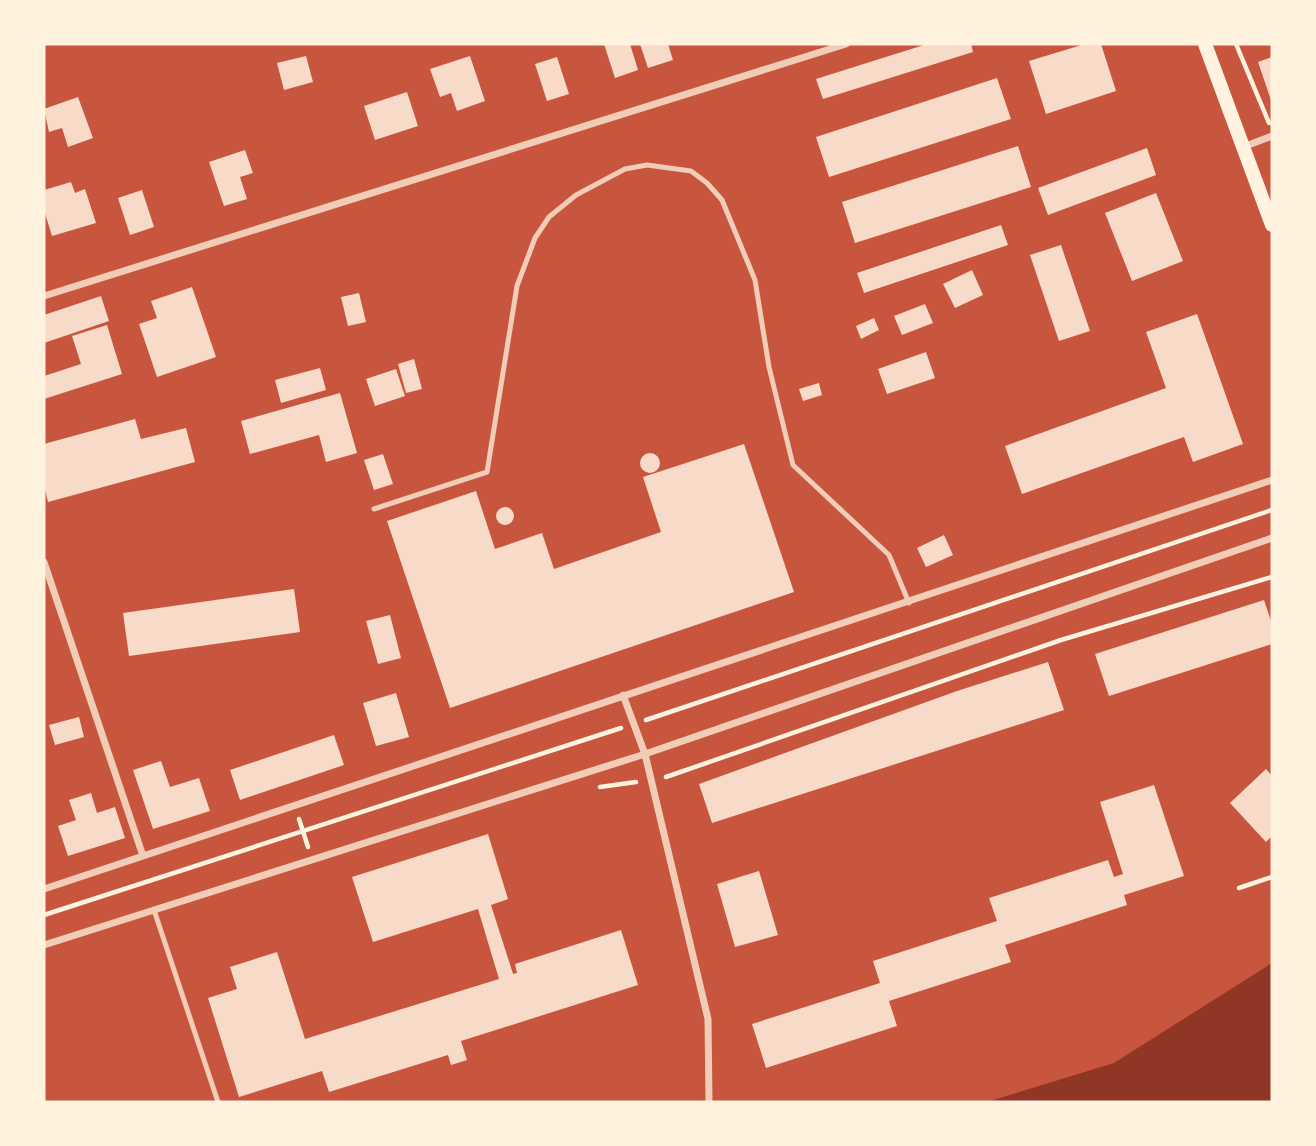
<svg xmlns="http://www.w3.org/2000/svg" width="1316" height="1146" viewBox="0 0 1316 1146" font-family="Mulish,sans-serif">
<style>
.water{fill:#8f3625}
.building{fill:#f7dbc8}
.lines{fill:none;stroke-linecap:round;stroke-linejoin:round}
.path{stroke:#fff3e0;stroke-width:4.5}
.service{stroke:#f1ccb7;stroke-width:5}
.minor{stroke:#f1ccb7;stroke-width:7}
.secondary{stroke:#fff3e0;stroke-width:14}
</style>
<rect width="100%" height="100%" fill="#c8553d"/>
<!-- water -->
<path class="water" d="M 1272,963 L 1272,1102 L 987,1102 L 1114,1063 Z"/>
<!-- building -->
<path class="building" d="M 604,44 L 630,44 L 638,70 L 615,78 Z
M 640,44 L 668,44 L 673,60 L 648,68 Z
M 927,44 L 971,44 L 973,52 L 823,99 L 816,79 Z
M 1085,44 L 1101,44 L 1116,91 L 1046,114 L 1029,61 Z
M 306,56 L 313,82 L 284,90 L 277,63 Z
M 470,56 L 485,101 L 457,111 L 451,93 L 440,97 L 430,69 Z
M 557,57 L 569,94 L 547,101 L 535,64 Z
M 1272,57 L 1272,103 L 1258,62 Z
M 997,78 L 1011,119 L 829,177 L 816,137 Z
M 407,92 L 418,126 L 375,140 L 364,106 Z
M 78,97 L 93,138 L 68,147 L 62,128 L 49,132 L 44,109 Z
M 1018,146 L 1031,187 L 855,243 L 842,202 Z
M 1147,148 L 1156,175 L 1048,215 L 1038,188 Z
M 245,150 L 253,173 L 240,177 L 247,199 L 224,206 L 209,162 Z
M 71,182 L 75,193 L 85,189 L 96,223 L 52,236 L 44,210 L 44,190 Z
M 142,190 L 154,227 L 130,235 L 118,198 Z
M 1156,193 L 1183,261 L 1132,281 L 1105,213 Z
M 1001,225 L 1008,245 L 864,293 L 857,273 Z
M 1061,245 L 1090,331 L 1059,341 L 1030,255 Z
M 972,270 L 983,295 L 955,308 L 943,284 Z
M 192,287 L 216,357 L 157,377 L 139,324 L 157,318 L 151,301 Z
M 359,293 L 366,322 L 348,326 L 341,297 Z
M 101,296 L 109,321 L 44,343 L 44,315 Z
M 925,304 L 933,323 L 902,335 L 894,316 Z
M 1197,314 L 1243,444 L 1193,462 L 1184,437 L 1022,494 L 1005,446 L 1166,388 L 1146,332 Z
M 874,318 L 879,330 L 861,339 L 856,326 Z
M 107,325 L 122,374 L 44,399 L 44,376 L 81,364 L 72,336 Z
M 926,352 L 935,378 L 887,394 L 878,369 Z
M 414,359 L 422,389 L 406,393 L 398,364 Z
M 320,368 L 326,390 L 281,403 L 275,380 Z
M 396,369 L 405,396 L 375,406 L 366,379 Z
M 819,383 L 822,395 L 803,401 L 799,389 Z
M 340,393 L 357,453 L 326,462 L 319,435 L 250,454 L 241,421 Z
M 135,419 L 141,439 L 186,428 L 195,462 L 48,502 L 44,485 L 44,444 Z
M 744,444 L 794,592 L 450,708 L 387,521 L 476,491 L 495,549 L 542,533 L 554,569 L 661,532 L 643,477 Z
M640 463a10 10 0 1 1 20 0a10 10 0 1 1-20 0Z
M 383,454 L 393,484 L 374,490 L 364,460 Z
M496 516a9 9 0 1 1 18 0a9 9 0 1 1-18 0Z
M 944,535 L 953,555 L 926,567 L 917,548 Z
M 294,589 L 300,632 L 129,656 L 123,613 Z
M 1264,600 L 1272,624 L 1272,644 L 1109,696 L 1095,654 Z
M 390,615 L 401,658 L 378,664 L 366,621 Z
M 1048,662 L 1064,710 L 712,823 L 699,784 L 957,691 Z
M 396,693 L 409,737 L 376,746 L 363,703 Z
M 79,717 L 84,737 L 55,745 L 49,725 Z
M 334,735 L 344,765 L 240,800 L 230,770 Z
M 161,761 L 170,787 L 199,778 L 210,811 L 153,829 L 133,770 Z
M 1266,769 L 1272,776 L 1272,836 L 1266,842 L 1230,803 Z
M 1154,785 L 1184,876 L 1124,895 L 1127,905 L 1005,945 L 1011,962 L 889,1001 L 897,1026 L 766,1068 L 752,1024 L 880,983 L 873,961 L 997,921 L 989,898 L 1108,860 L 1114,877 L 1123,874 L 1100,802 Z
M 91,793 L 97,813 L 115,807 L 125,838 L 68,856 L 58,826 L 76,820 L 69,800 Z
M 488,834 L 508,899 L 491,905 L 513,974 L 517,973 L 515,964 L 621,930 L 638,985 L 461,1041 L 467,1060 L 451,1065 L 448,1055 L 329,1092 L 322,1071 L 239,1097 L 208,998 L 237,989 L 230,967 L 277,952 L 305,1039 L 499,979 L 478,909 L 373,942 L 352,877 Z
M 759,871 L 778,935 L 735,947 L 717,884 Z"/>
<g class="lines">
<!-- path -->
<path class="path" d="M 1236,44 L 1269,123
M 646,720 L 1272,510
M 666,777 L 1061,640 L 1272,577
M 600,787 L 636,782
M 299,819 L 308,847
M 1239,888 L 1272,877
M 44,915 L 621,728"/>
<!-- service -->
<path class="service" d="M 374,509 L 487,472 L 517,286 L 535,238 L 549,217 L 576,195 L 625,169 L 647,165 L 691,171 L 707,183 L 722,200 L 755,280 L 769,367 L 793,465 L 889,555 L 909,603
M 154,910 L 218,1102"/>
<!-- minor -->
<path class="minor" d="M 1243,147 L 1272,136
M 44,296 L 846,44
M 44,562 L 143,856
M 623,695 L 645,754 L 708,1019 L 709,1102
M 44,889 L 1272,480
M 44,945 L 645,754 L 1272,538"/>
<!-- secondary -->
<path class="secondary" d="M 1205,44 L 1272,225"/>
</g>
<!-- border -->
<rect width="1316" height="1146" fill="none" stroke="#fff3e0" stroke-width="91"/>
</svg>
